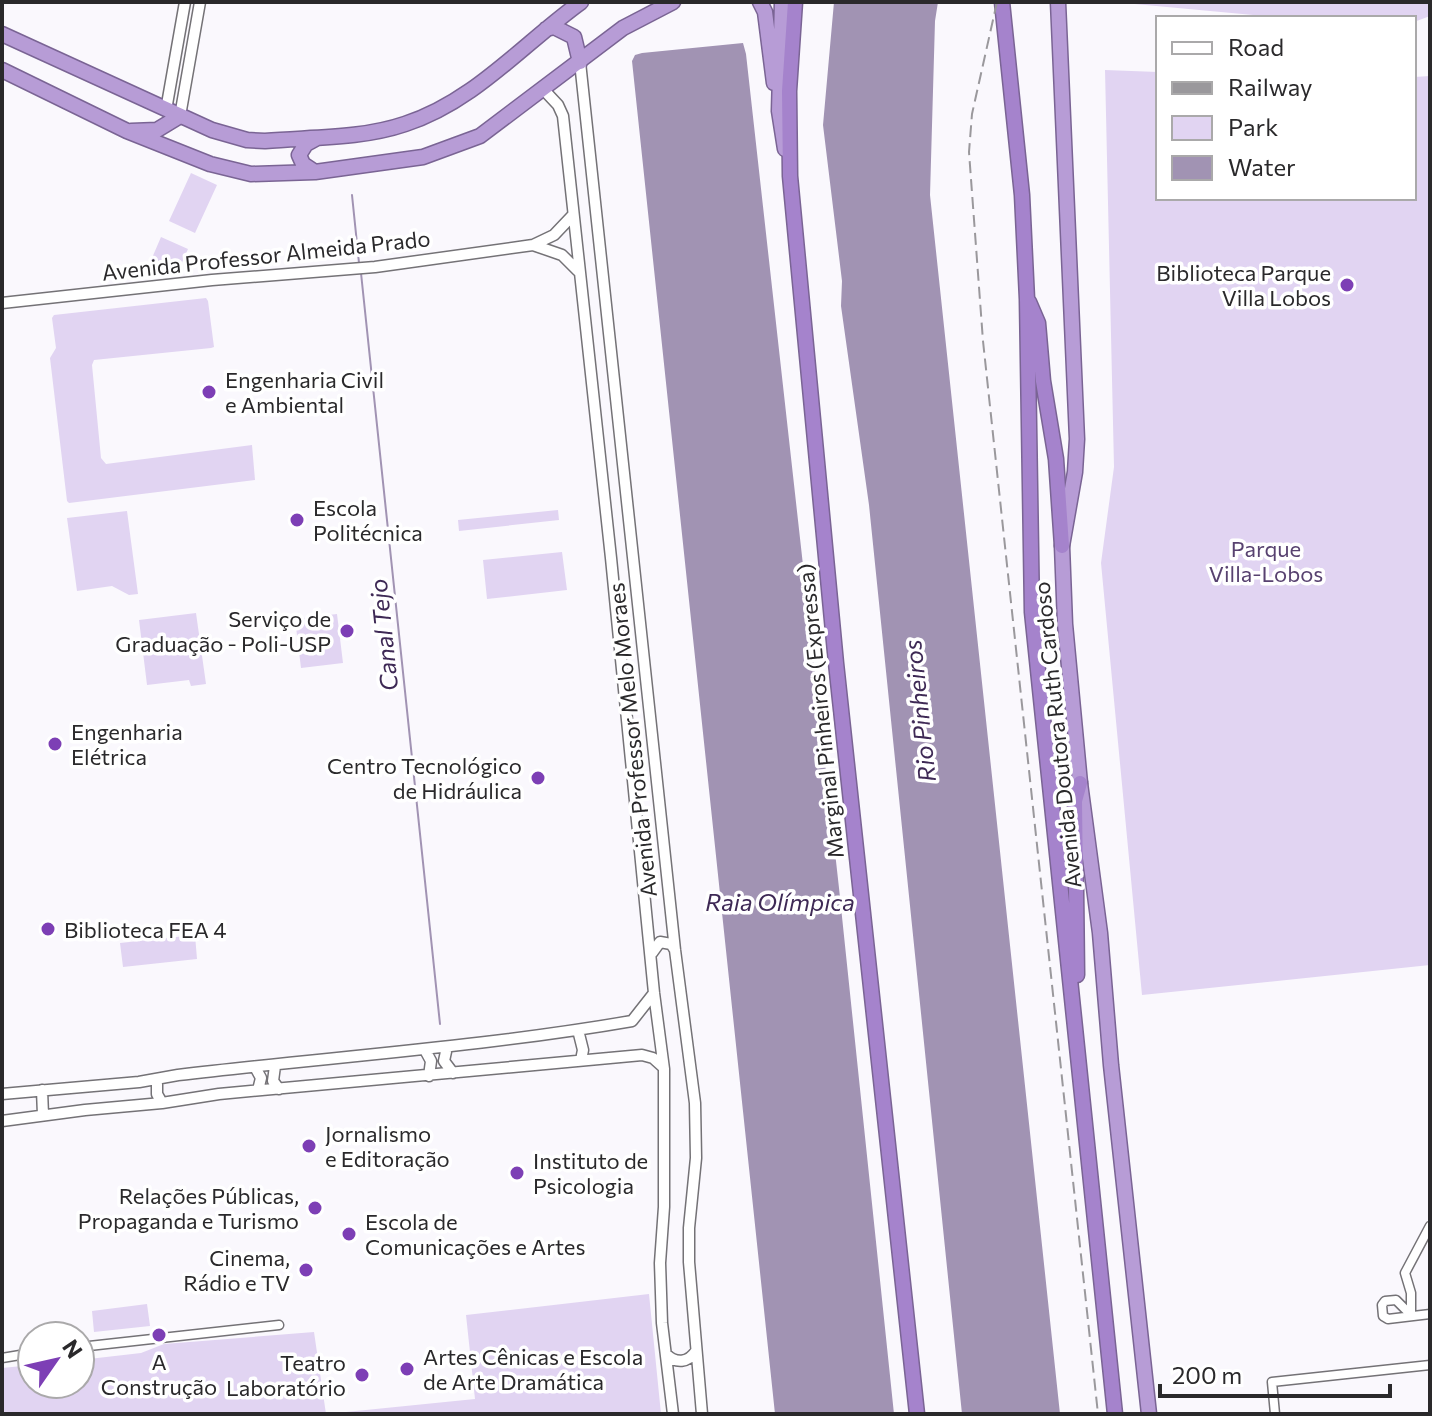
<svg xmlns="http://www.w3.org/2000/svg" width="1432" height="1416" viewBox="0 0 1432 1416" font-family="Commissioner,sans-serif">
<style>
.green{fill:#e1d4f2}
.water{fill:#a193b3}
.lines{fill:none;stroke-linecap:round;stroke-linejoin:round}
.stream{stroke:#a193b3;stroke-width:2}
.minor-casing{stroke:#747276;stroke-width:11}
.tertiary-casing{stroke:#747276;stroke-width:13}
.trunk-casing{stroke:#7a6494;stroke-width:17}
.motorway-casing{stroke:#7a6494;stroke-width:17}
.minor{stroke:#fff;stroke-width:8}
.tertiary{stroke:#fff;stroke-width:10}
.trunk{stroke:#b79cd6;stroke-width:14}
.motorway{stroke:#a583cc;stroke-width:14}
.rail{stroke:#9a989c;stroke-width:2;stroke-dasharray:12 6;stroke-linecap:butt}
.poi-dot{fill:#7d3fb5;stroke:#fff;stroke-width:3}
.labels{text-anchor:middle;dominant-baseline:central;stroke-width:7;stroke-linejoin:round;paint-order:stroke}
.street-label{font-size:22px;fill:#2a292b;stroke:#fff}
.poi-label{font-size:22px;fill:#2a292b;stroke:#fff;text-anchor:start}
.park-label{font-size:22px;fill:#584270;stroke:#fff}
.water-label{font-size:24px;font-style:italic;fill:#3e2955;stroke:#fff}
</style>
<rect width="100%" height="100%" fill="#faf8fd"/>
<!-- green -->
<path class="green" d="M 1113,2 L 1430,2 L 1430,16 L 1414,22 L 1414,18 L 1286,18 Z
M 1105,70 L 1158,72 L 1158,198 L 1414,198 L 1414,77 L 1430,76 L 1430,965 L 1142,995 L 1101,563 L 1114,467 Z
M 191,173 L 217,185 L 195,233 L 169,221 Z
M 161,237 L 188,249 L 180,267 L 149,265 Z
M 206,298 L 208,301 L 214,347 L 211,348 L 94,360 L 92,365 L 101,458 L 106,464 L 252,445 L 255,480 L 69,503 L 67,501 L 50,358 L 56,348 L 52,318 L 54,315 Z
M 558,510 L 559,520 L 459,531 L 458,520 Z
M 127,511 L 138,594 L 129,595 L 112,586 L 77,591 L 67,518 Z
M 562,552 L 567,590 L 487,599 L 483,560 Z
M 196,613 L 206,684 L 191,686 L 189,680 L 147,685 L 139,620 Z
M 337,614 L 343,663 L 301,668 L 295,619 Z
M 195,935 L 197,959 L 123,967 L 120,943 Z
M 649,1294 L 661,1414 L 2,1414 L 2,1368 L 32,1365 L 32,1384 L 80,1384 L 80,1360 L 141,1353 L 164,1344 L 314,1332 L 326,1414 L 475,1399 L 466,1315 Z
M 147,1304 L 150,1326 L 94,1332 L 92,1311 Z"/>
<!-- water -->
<path class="water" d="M 834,2 L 938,2 L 935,21 L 930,195 L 1060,1414 L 962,1414 L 869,505 L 841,306 L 842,281 L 823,125 Z
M 743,43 L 746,54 L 839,888 L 894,1414 L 775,1414 L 632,61 L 635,55 L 642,53 Z"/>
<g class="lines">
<!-- stream -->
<path class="stream" d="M 352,195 L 359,263
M 361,273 L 440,1024"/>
<!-- minor casing -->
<g class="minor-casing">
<path id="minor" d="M 1411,1314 L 1411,1293 L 1405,1273 L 1430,1226
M 1411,1315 L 1396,1300 L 1385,1301 L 1382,1305 L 1383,1316 L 1388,1319 L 1430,1314
M 80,1347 L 279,1325
M 2,1358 L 32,1353
M 1275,1414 L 1272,1382 L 1430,1365"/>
</g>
<!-- tertiary casing -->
<g class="tertiary-casing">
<path id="tertiary" d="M 580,62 L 675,950 L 695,1103 L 696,1158 L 689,1228 L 689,1262 L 702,1414
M 543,89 L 558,105 L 563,116 L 611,558 L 654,993 L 664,1069 L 664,1207 L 660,1263 L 662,1323 L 673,1414
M 166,110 L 185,2
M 180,116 L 200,2
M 533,245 L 562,255 L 578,271
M 2,303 L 212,280 L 375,267 L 533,245 L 554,235 L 573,215
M 652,953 L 660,942 L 671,944 L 675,950
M 578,1030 L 583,1050 L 581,1060
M 447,1047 L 444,1061 L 453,1073
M 425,1050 L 431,1061 L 429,1076
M 275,1066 L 273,1081 L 279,1089
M 255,1067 L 261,1078 L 258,1090
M 157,1079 L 157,1094 L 162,1103
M 42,1090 L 43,1115
M 2,1094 L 139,1082 L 178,1075 C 329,1057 482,1047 632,1021 L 654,993
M 2,1121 L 85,1110 L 162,1103 L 219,1094 L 642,1055 L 653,1058 L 663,1067
M 666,1354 C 676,1364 688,1363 696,1351"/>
</g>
<!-- trunk casing -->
<g class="trunk-casing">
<path id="trunk" d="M 760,2 L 765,12 L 774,83
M 782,2 L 779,111 L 785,149
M 1058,2 L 1077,439 L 1075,472 L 1062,546 L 1065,624 L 1080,783 L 1100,933 L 1111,1065 L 1149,1414
M 546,29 L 554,27 L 574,37 L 580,62
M 2,34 L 212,130 L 247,140 L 265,141 C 311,137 361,139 405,124 C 474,102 524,43 581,2
M 2,70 L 127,131 L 210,164 L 251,174 L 315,172 L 423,157 L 480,136 L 623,28 L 673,2
M 131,131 L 157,130 L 180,116
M 315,172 L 303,164 L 299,155 L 306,144 L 317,138"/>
</g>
<!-- motorway casing -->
<g class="motorway-casing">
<path id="motorway" d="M 795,2 L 789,91 L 790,176 L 836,663 L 917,1414
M 1002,2 L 1022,195 L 1027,299 L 1032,612 L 1115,1414
M 1029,302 L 1038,323 L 1043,381 L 1056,459 L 1062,546
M 1077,975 L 1075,801 L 1080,783"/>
</g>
<!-- minor -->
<use href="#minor" class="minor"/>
<!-- tertiary -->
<use href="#tertiary" class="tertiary"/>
<!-- trunk -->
<use href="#trunk" class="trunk"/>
<!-- motorway -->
<use href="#motorway" class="motorway"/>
<!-- rail -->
<path class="rail" d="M 997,2 L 972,114 L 969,152 L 983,341 L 1098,1414"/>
</g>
<!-- markers -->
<g class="poi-dot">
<circle cx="1347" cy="285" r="8"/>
<circle cx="209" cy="392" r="8"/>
<circle cx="297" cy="520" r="8"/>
<circle cx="347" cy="631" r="8"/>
<circle cx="55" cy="744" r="8"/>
<circle cx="538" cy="778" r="8"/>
<circle cx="48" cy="929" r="8"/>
<circle cx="309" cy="1146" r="8"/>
<circle cx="517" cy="1173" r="8"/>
<circle cx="315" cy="1208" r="8"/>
<circle cx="349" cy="1234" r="8"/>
<circle cx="306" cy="1270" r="8"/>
<circle cx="159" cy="1335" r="8"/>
<circle cx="407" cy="1369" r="8"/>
<circle cx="362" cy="1375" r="8"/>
</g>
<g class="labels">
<!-- street labels -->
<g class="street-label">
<text transform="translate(266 255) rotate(-6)">Avenida Professor Almeida Prado</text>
<text transform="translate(820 711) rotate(-96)">Marginal Pinheiros (Expressa)</text>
<text transform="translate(1057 735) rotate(-96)">Avenida Doutora Ruth Cardoso</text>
<text transform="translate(632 740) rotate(-96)">Avenida Professor Melo Moraes</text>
</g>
<!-- poi labels -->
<g class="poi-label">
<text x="1331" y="272" text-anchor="end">Biblioteca Parque<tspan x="1331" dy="25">Villa Lobos</tspan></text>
<text x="225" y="379">Engenharia Civil<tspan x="225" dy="25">e Ambiental</tspan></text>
<text x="313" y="507">Escola<tspan x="313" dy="25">Politécnica</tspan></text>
<text x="331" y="618" text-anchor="end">Serviço de<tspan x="331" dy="25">Graduação - Poli-USP</tspan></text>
<text x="71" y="731">Engenharia<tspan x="71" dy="25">Elétrica</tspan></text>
<text x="522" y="765" text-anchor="end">Centro Tecnológico<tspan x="522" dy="25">de Hidráulica</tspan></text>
<text x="64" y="929">Biblioteca FEA 4</text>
<text x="325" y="1133">Jornalismo<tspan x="325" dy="25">e Editoração</tspan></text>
<text x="533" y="1160">Instituto de<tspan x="533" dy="25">Psicologia</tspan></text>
<text x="299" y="1195" text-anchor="end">Relações Públicas,<tspan x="299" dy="25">Propaganda e Turismo</tspan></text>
<text x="365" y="1221">Escola de<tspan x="365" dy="25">Comunicações e Artes</tspan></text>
<text x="290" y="1257" text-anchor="end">Cinema,<tspan x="290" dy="25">Rádio e TV</tspan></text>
<text x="423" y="1356">Artes Cênicas e Escola<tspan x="423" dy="25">de Arte Dramática</tspan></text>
<text x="159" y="1361" text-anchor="middle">A<tspan x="159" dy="25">Construção</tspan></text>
<text x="346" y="1362" text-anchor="end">Teatro<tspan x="346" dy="25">Laboratório</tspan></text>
</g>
<!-- park labels -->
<g class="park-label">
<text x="1266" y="548">Parque<tspan x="1266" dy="25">Villa-Lobos</tspan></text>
</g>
<!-- water labels -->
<g class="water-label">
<text transform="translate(383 635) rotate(-96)">Canal Tejo</text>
<text transform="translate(919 711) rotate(-96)">Rio Pinheiros</text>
<text x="780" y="901">Raia Olímpica</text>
</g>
</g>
<!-- border -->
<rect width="1432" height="1416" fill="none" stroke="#2a292b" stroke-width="8"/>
<!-- legend -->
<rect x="1156" y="16" width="260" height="184" fill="#ffffff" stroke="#aaa9aa" stroke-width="2"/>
<rect x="1172" y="42" width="40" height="12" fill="#ffffff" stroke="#aaa9aa" stroke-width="2"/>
<text x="1228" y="56" font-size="24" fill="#2a292b">Road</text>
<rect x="1172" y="82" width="40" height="12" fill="#9a989c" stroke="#aaa9aa" stroke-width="2"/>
<text x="1228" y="96" font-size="24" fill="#2a292b">Railway</text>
<rect x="1172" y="116" width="40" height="24" fill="#e1d4f2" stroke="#aaa9aa" stroke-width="2"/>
<text x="1228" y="136" font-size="24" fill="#2a292b">Park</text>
<rect x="1172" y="156" width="40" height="24" fill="#a193b3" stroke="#aaa9aa" stroke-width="2"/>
<text x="1228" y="176" font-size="24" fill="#2a292b">Water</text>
<!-- north arrow -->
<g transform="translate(56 1360) rotate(56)"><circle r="38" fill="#ffffff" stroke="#aaa9aa" stroke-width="2"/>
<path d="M0-6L14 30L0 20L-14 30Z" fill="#7d3fb5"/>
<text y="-12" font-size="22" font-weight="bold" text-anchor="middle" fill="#2a292b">N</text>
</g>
<!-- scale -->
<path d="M1160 1384v12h230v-12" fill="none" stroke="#2a292b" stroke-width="4"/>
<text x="1172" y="1384" font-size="24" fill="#2a292b" stroke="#ffffff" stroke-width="6" paint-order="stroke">200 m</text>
</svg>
